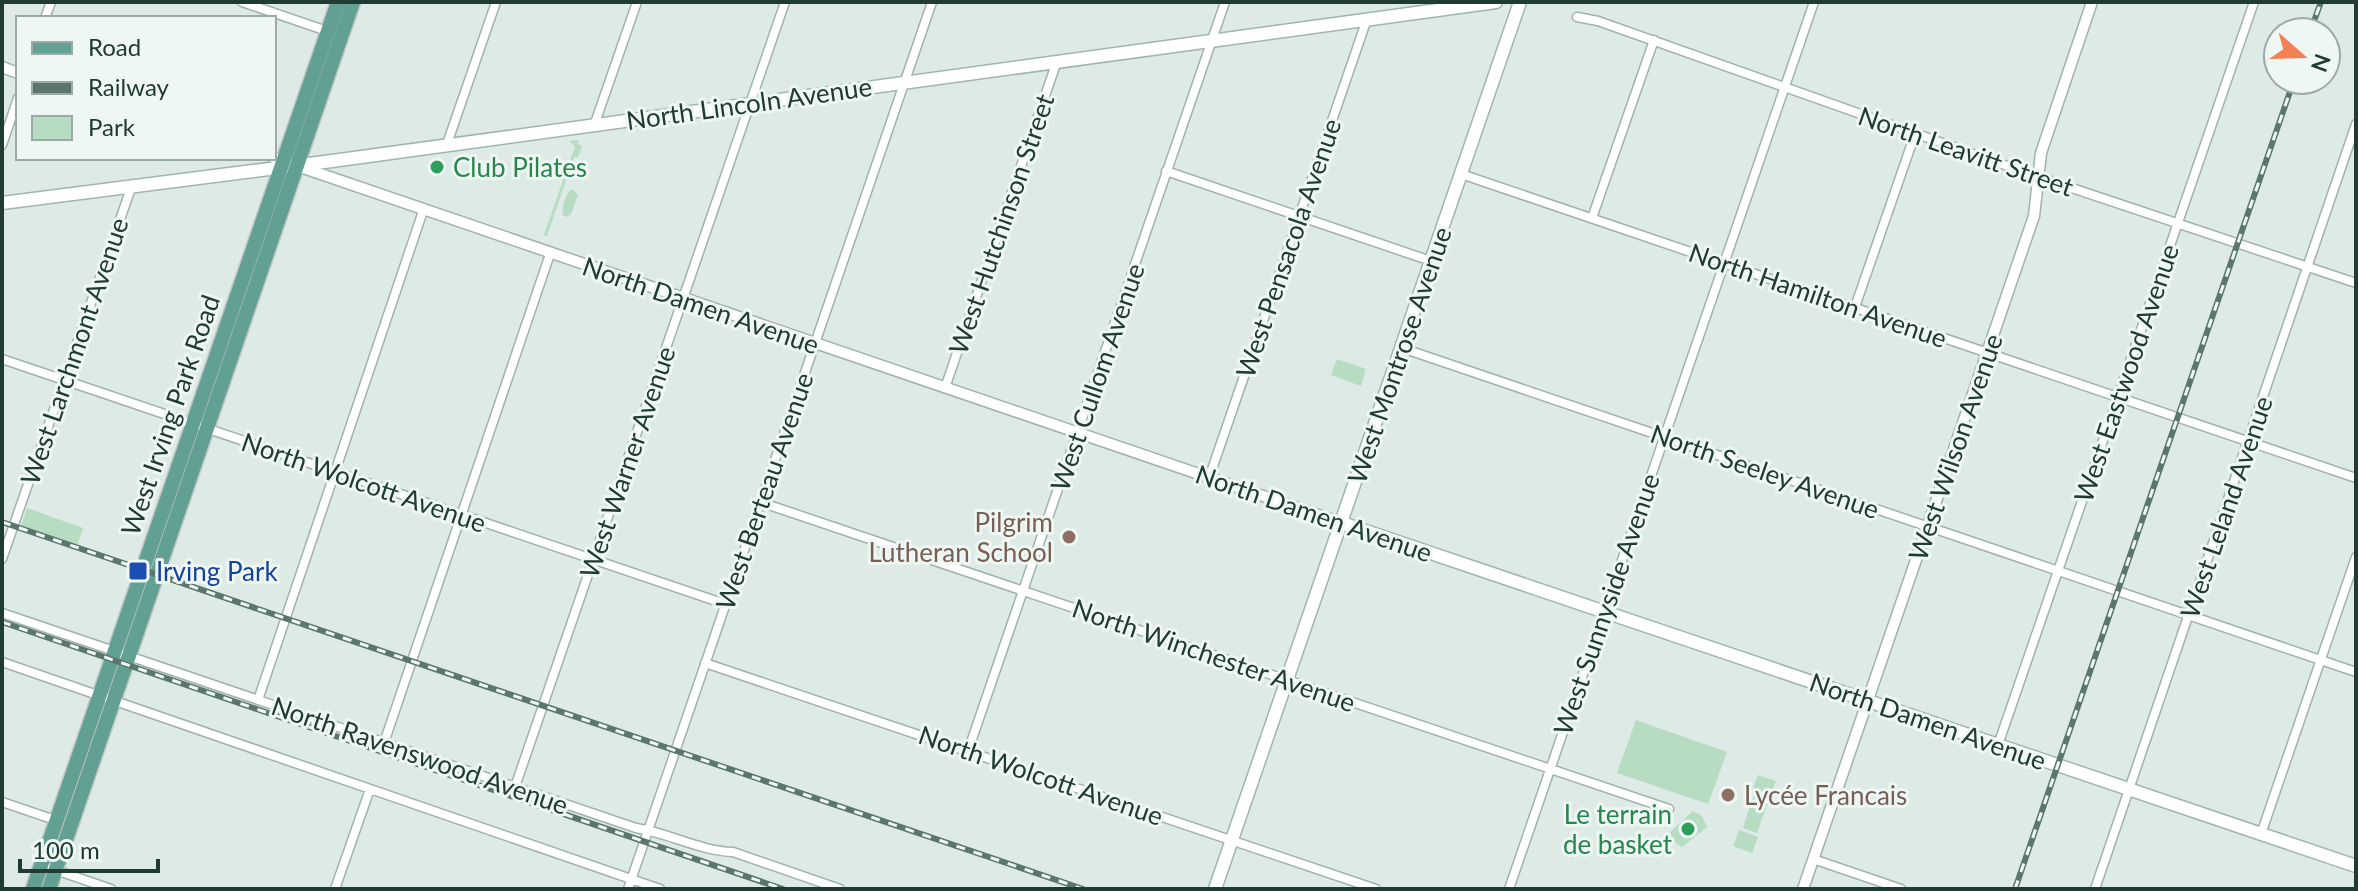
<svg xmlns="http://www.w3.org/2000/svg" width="2358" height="891" viewBox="0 0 2358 891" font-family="Lato,sans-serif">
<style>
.green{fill:#b6dcc2}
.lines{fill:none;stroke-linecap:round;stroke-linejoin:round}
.minor-casing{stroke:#a1b2ac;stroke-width:11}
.tertiary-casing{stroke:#a1b2ac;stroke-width:13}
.secondary-casing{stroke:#9db6ae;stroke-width:15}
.primary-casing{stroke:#bcc4c2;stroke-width:17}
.minor{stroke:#fff;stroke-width:8}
.tertiary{stroke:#fff;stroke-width:10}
.secondary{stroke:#fff;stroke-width:12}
.primary{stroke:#62a093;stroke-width:14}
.rail-casing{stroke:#5a766f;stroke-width:6}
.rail{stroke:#eef7f3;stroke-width:3;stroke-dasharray:9;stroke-linecap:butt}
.leisure-dot{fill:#2e9e5b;stroke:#eef7f3;stroke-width:3}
.education-dot{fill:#8d6e63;stroke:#eef7f3;stroke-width:3}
.transit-dot{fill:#1a4fb4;stroke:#eef7f3;stroke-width:3}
.labels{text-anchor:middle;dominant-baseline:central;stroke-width:6;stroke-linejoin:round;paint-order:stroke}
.street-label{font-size:26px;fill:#203a34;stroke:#eef7f3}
.leisure-label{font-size:26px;fill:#27864d;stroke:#eef7f3;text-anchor:start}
.education-label{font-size:26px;fill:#785e54;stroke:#eef7f3;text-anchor:end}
.transit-label{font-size:26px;fill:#164399;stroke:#eef7f3;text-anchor:start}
</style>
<rect width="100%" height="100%" fill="#deeae5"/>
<!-- green -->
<path class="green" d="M 579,140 L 577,144 L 582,146 L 578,157 L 574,157 L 547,236 L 544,235 L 575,146 L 569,141 Z
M 572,189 L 578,195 L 571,214 L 567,217 L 563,215 C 561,208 566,193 572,189 Z
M 1337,359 L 1366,369 L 1361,386 L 1331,375 Z
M 27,508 L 83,528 L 77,546 L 21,526 Z
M 1636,720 L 1727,752 L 1708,804 L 1617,773 Z
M 1758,775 L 1776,781 L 1770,798 L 1752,792 Z
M 1753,797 L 1768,802 L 1757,833 L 1743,828 Z
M 1693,811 L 1702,816 L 1707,827 L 1682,847 L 1674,842 L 1670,832 Z
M 1739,830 L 1758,837 L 1752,853 L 1733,846 Z"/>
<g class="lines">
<!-- minor casing -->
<g class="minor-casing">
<path id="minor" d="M 242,2 L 327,31
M 1577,17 L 1598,21 L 2027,173 L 2356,283
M 45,18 L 51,2
M 595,123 L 637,2
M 447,144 L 496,2
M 2,145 L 18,98
M 1166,171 L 1431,261
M 1461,174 L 2356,478
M 1592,218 L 1654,40
M 1855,307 L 1915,134
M 1402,348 L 2356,672
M 2,359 L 725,604
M 945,388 L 1057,61
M 1209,478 L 1367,19
M 760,502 L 1669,809
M 2,559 L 131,188
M 2,613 L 636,828 C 669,833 700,851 733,852 L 840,889
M 2,662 L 660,889
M 705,663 L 1376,889
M 258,700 L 423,211
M 384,743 L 550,254
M 1998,745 L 2254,2
M 968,751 L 1225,2
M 515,787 L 785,2
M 2,802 L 58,821
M 2261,834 L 2356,557
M 1813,859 L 1901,889
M 41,865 L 111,889
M 335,889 L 370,789
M 628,889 L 932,2
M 1509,889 L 1814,2
M 2095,889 L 2356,124"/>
</g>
<!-- tertiary casing -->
<g class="tertiary-casing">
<path id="tertiary" d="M 2,67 L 18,73
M 274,158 L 1342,523
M 1803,889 L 2034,216 L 2041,153 L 2092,2"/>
</g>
<!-- secondary casing -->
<g class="secondary-casing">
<path id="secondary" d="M 2,203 L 332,161 L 1496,2
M 1342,523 L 2356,866
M 1215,889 L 1520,2"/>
</g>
<!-- primary casing -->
<g class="primary-casing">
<path id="primary" d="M 33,889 L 338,2
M 49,889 L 353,2"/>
</g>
<!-- minor -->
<use href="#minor" class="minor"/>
<!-- tertiary -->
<use href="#tertiary" class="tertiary"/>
<!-- secondary -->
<use href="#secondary" class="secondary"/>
<!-- primary -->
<use href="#primary" class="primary"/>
<!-- rail casing -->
<g class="rail-casing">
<path id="rail" d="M 2310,32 L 2321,2
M 2,522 L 1083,889
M 2,622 L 783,889
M 2015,889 L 2294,80"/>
</g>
<!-- rail -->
<use href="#rail" class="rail"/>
</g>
<!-- markers -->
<g class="leisure-dot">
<circle cx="437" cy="167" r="8"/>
<circle cx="1688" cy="829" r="8"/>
</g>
<g class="education-dot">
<circle cx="1069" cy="537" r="8"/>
<circle cx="1728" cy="795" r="8"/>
</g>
<rect class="transit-dot" x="128" y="561" width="20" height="20" rx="4"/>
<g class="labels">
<!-- street labels -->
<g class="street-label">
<text transform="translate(749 103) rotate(-8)">North Lincoln Avenue</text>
<text transform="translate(1966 151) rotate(19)">North Leavitt Street</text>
<text transform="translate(1001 224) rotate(-71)">West Hutchinson Street</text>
<text transform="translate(1288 248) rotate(-71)">West Pensacola Avenue</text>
<text transform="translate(1818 295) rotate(19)">North Hamilton Avenue</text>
<text transform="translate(701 305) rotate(19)">North Damen Avenue</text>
<text transform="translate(74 351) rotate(-71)">West Larchmont Avenue</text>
<text transform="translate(1399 355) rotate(-71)">West Montrose Avenue</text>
<text transform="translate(2126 373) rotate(-71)">West Eastwood Avenue</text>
<text transform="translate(1097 377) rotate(-71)">West Cullom Avenue</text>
<text transform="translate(170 415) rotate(-71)">West Irving Park Road</text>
<text transform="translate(1955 447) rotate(-71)">West Wilson Avenue</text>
<text transform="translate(627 462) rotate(-71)">West Warner Avenue</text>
<text transform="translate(1765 471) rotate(19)">North Seeley Avenue</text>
<text transform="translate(364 482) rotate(19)">North Wolcott Avenue</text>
<text transform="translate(764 491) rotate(-71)">West Berteau Avenue</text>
<text transform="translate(2226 507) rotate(-71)">West Leland Avenue</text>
<text transform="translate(1314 513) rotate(19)">North Damen Avenue</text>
<text transform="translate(1606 604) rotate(-71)">West Sunnyside Avenue</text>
<text transform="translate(1214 655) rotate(19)">North Winchester Avenue</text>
<text transform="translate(1928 721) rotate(19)">North Damen Avenue</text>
<text transform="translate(420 755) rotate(19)">North Ravenswood Avenue</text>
<text transform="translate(1041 775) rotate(19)">North Wolcott Avenue</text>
</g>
<!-- leisure labels -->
<g class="leisure-label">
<text x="453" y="167">Club Pilates</text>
<text x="1672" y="814" text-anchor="end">Le terrain<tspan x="1672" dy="30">de basket</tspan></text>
</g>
<!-- education labels -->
<g class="education-label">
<text x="1053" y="522">Pilgrim<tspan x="1053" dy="30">Lutheran School</tspan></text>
<text x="1744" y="795" text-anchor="start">Lycée Francais</text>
</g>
<!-- transit labels -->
<g class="transit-label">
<text x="156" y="571">Irving Park</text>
</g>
</g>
<!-- border -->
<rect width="2358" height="891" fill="none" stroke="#203a34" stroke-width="8"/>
<!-- legend -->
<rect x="16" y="16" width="260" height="144" fill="#eef7f3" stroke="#9caba7" stroke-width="2"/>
<rect x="32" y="42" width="40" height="12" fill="#62a093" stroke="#9caba7" stroke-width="2"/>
<text x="88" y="56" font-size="24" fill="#203a34">Road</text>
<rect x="32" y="82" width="40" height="12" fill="#5a766f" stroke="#9caba7" stroke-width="2"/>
<text x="88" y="96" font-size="24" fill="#203a34">Railway</text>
<rect x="32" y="116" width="40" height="24" fill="#b6dcc2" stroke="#9caba7" stroke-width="2"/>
<text x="88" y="136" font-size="24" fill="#203a34">Park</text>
<!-- north arrow -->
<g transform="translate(2302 56) rotate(110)"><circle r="38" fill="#eef7f3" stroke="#9caba7" stroke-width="2"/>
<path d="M0-6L14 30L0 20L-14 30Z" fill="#f38153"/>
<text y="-12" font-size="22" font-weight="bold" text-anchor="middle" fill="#203a34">N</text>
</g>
<!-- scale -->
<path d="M20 859v12h138v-12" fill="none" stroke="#203a34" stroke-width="4"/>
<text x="32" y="859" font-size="24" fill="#203a34" stroke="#eef7f3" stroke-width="6" paint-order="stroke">100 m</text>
</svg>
